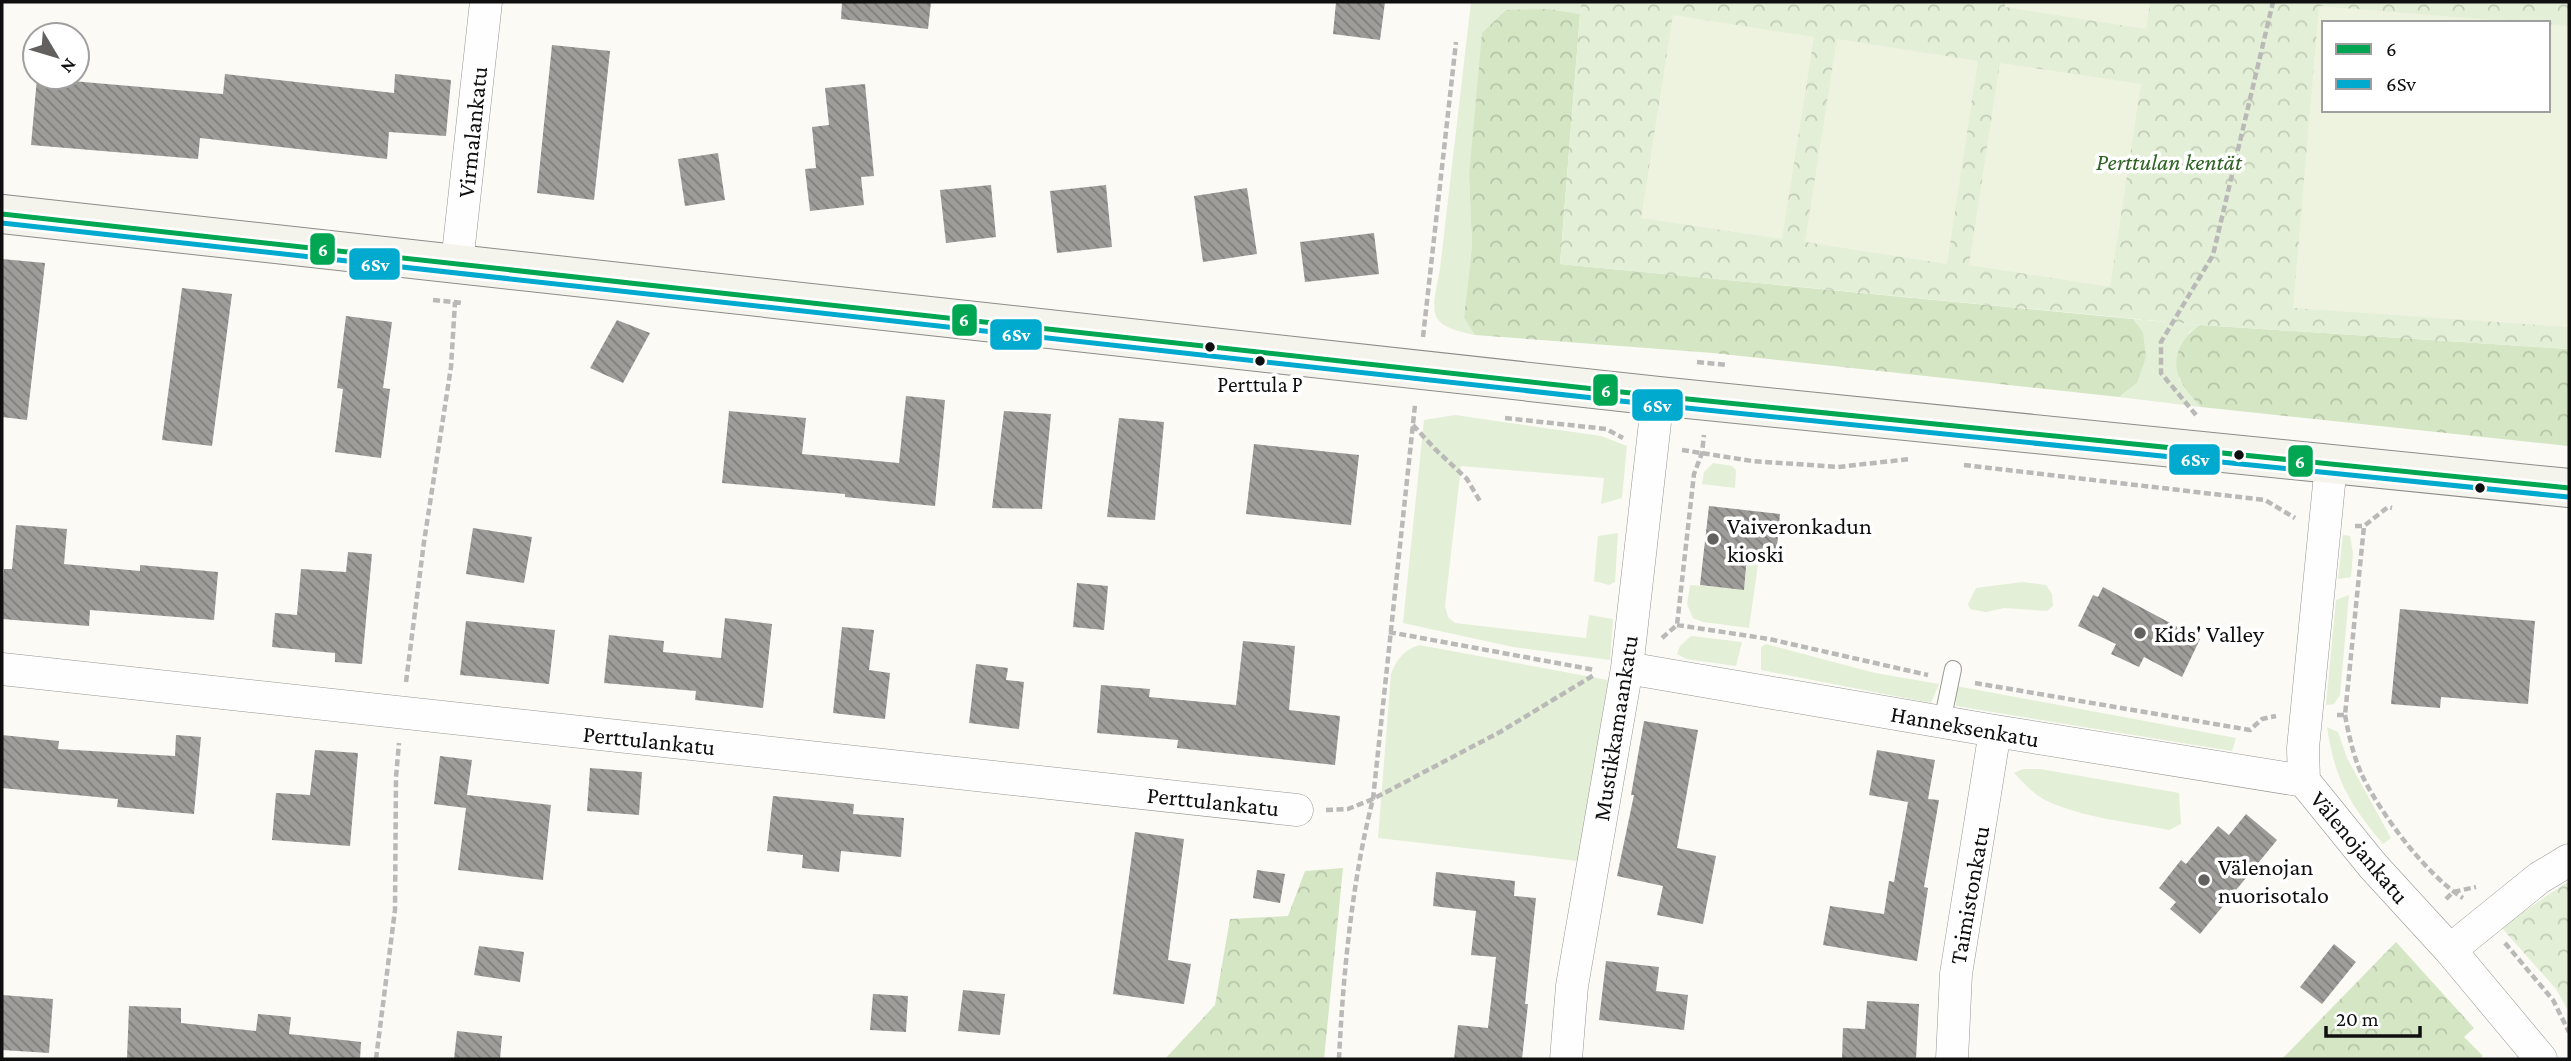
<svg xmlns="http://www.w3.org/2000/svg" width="2571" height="1061" viewBox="0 0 2571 1061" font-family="'Crimson Pro',serif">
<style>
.grass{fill:#e4efd7}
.forest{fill:url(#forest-crowns)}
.park{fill:url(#park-crowns);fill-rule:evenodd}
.pitch{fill:#eef3e0}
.building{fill:url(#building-back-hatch)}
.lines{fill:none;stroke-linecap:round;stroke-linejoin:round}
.service-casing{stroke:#959593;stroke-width:18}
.minor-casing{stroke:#959593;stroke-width:33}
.secondary-casing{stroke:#8c8b89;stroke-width:40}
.path{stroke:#b9b9b8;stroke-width:4.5;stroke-dasharray:7 3.5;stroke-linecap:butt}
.service{stroke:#fefefe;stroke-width:16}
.minor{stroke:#fefefe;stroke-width:32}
.secondary{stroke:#f5f4ec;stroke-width:38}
.bus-1-casing{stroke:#fff;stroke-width:10}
.bus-2-casing{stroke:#fff;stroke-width:10}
.bus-1{stroke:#00a651;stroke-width:5}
.bus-2{stroke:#00a9ce;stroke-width:5}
.bus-dot{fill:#0f0f0f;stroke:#fff;stroke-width:2.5}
.poi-dot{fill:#626160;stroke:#fff;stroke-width:2.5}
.labels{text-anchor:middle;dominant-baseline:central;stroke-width:7;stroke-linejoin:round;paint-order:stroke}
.bus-label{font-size:22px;fill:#0f0f0f;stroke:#fff}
.street-label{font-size:24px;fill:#0f0f0f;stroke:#fff}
.park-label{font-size:24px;font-style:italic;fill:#2f6224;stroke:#fff}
.poi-label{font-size:24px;fill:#0f0f0f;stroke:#fff;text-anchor:start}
.line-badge{stroke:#fff;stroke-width:2.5}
.badge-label{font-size:19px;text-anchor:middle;font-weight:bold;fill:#fff}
</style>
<defs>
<pattern id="forest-crowns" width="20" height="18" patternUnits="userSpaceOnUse" patternTransform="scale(1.75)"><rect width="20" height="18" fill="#d5e6c5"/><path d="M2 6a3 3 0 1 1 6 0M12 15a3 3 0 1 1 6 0" fill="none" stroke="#b6c4a8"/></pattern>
<pattern id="park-crowns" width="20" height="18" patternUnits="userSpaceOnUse" patternTransform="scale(1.75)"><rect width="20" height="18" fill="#e4efd7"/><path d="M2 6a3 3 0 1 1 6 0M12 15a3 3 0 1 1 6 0" fill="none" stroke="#c2ccb7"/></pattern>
<pattern id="building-back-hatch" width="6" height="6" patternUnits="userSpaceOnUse" patternTransform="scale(1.75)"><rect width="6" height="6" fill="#9f9d9a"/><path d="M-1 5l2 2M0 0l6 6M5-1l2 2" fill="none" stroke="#807e7c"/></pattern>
</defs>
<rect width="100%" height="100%" fill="#fbfaf5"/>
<!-- grass -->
<path class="grass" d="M 1471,2 L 1581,2 L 1580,14 L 1549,9 L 1469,176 L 1472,245 L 1464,318 L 1475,335 C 1424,325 1432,313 1440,269 Z
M 2133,319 L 2200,325 L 2189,332 L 2179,379 L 2201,407 L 2119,397 L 2137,383 L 2143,332 Z
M 1455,415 L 1601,436 L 1627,446 L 1622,498 L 1601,504 L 1604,478 L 1461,466 L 1445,606 L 1448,617 L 1455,623 L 1586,638 L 1589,615 L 1613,619 L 1610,660 L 1513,647 L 1403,623 L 1424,420 Z
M 1713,463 L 1732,466 L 1736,470 L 1735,488 L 1702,484 L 1704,472 Z
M 1618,533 L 1615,582 L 1609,585 L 1594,581 L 1598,536 Z
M 2343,535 L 2350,536 L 2353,553 L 2351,577 L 2338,579 Z
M 1748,555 L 1759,557 L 1749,628 L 1703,622 L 1693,618 L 1687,604 L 1690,585 L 1744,589 Z
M 2022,582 L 2046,585 L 2052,594 L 2053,606 L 2047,611 L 2004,608 L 1986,612 L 1970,609 L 1968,604 L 1976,588 Z
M 2349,595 L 2340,695 L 2334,704 L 2326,705 L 2336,600 Z
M 1691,636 L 1742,642 L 1736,666 L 1686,659 L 1677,654 L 1680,646 Z
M 1766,644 L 1875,673 L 1939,684 L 1931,703 L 1761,670 L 1761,647 Z
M 1419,645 L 1608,680 L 1578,861 L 1378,838 L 1391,674 C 1397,659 1403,651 1419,645 Z
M 1956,686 L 2236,738 L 2232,751 L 1956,706 Z
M 2327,727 L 2338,732 L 2347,758 L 2391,838 L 2383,844 C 2349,803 2335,780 2327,727 Z
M 2023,769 L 2040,769 L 2179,793 L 2181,824 L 2169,830 C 2129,822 2084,818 2047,801 C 2034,795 2024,783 2014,773 Z"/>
<!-- forest -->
<path class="forest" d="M 1549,9 L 1580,14 L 1560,264 L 2133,319 L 2143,332 L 2146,357 L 2137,383 L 2119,397 L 1713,353 L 1475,335 L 1464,318 L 1472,245 L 1469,176 L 1482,33 L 1506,10 Z
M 2200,325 L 2569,349 L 2569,446 L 2201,407 C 2194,399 2184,389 2180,379 C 2170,359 2182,336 2200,325 Z
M 1343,868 L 1324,1059 L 1165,1059 L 1215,1005 L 1230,919 L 1288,916 L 1305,871 Z
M 2396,942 L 2474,1028 L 2464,1037 L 2483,1056 L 2479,1059 L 2282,1059 Z"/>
<!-- park -->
<path class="park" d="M 1581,2 L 2569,2 L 2569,349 L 2200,325 L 1560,264 ZM 2324,23 L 2548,23 L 2548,110 L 2324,110 Z
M 2569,881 L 2569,1012 L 2556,989 L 2501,927 Z"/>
<!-- pitch -->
<path class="pitch" d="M 2005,2 L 2150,2 L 2146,29 L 2005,7 Z
M 2319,6 L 2530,23 L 2324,23 L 2324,110 L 2548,110 L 2548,24 L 2569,26 L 2569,327 L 2293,308 Z
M 1673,15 L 1814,37 L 1782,239 L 1641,218 Z
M 1837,39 L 1978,61 L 1947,264 L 1805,242 Z
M 2000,63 L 2141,84 L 2110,287 L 1969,265 Z"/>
<!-- building -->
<path class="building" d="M 842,2 L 931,2 L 928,29 L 841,19 Z
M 1336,2 L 1385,2 L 1380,40 L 1333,34 Z
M 552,45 L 610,51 L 594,200 L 537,193 Z
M 225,74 L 394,93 L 395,74 L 451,80 L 446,136 L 389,132 L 387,159 L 200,138 L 198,159 L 31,145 L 37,78 L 223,94 Z
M 865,84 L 874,176 L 861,177 L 864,205 L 810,211 L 805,169 L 816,168 L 812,127 L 829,125 L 825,88 Z
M 718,153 L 725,200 L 685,206 L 678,159 Z
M 991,185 L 996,237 L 946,243 L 940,190 Z
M 1106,185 L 1112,247 L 1057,253 L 1050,191 Z
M 1247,188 L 1257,254 L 1203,262 L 1194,196 Z
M 1374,233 L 1379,274 L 1305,282 L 1300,242 Z
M 2,259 L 45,263 L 27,420 L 2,417 Z
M 182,288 L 232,294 L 212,446 L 162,440 Z
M 346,316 L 392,322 L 383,388 L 390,389 L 381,458 L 335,452 L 343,389 L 337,388 Z
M 617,320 L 650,333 L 623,383 L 590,368 Z
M 906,396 L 945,400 L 935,506 L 845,497 L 845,494 L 722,483 L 729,411 L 806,418 L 802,454 L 899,463 Z
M 1004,411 L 1051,414 L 1042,509 L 992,508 Z
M 1119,418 L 1164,422 L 1155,520 L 1107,517 Z
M 1254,444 L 1359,455 L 1351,525 L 1246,514 Z
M 1709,506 L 1780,514 L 1776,558 L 1747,556 L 1744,590 L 1700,585 Z
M 16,525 L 67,529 L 64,564 L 140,571 L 140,565 L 218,572 L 214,620 L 90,610 L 89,626 L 2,619 L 4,569 L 12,569 Z
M 473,528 L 532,537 L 524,583 L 466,574 Z
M 348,552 L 372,554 L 362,664 L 335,662 L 335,653 L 272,647 L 275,613 L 297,615 L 301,569 L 346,572 Z
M 1077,583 L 1108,586 L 1104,630 L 1073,627 Z
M 2103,587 L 2200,639 L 2182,677 L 2144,657 L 2139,667 L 2111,654 L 2116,644 L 2078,626 L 2093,595 L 2098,597 Z
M 2400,609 L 2535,621 L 2528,704 L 2441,697 L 2440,708 L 2391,704 Z
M 725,618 L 772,624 L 763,708 L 695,700 L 696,691 L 604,683 L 609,635 L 664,641 L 663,652 L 721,658 Z
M 466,621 L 555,630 L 549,684 L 460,675 Z
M 842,627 L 874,630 L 869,670 L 890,673 L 885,719 L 833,713 Z
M 1243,641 L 1295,646 L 1289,710 L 1340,716 L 1335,765 L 1177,748 L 1178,740 L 1097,733 L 1101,685 L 1150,689 L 1149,697 L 1236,705 Z
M 976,664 L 1008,668 L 1006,680 L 1024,682 L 1019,729 L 969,723 Z
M 1644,721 L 1698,730 L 1677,848 L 1716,856 L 1703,924 L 1657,915 L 1663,886 L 1617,876 L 1634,795 L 1631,795 Z
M 2,735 L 59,741 L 58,749 L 175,756 L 176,735 L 201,737 L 194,814 L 117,807 L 118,799 L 2,788 Z
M 315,750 L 358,753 L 350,846 L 272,840 L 276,793 L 310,795 Z
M 1877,750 L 1935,760 L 1928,799 L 1939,800 L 1924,887 L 1928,888 L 1917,961 L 1823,945 L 1830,906 L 1884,914 L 1889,881 L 1894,882 L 1908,802 L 1869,795 Z
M 440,756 L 472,760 L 467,795 L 551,805 L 543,880 L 458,870 L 466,808 L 434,804 Z
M 590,768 L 642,772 L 639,815 L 587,811 Z
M 773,796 L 854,804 L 853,814 L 904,818 L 901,857 L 841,851 L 839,872 L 802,868 L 803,855 L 767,851 Z
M 2246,814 L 2277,840 L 2200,934 L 2170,909 L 2176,902 L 2159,888 L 2181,860 L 2186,864 L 2218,826 L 2229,835 Z
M 1135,832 L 1184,839 L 1168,960 L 1191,964 L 1184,1004 L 1113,994 Z
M 1257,870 L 1285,874 L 1280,903 L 1253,898 Z
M 1436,872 L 1515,881 L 1514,896 L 1536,898 L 1525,1004 L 1528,1004 L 1522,1059 L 1454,1059 L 1458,1025 L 1488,1028 L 1496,957 L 1471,955 L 1476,911 L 1433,906 Z
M 2334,944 L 2356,962 L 2322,1004 L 2300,987 Z
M 479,946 L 524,952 L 520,982 L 474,975 Z
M 1606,961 L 1659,967 L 1656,991 L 1688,995 L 1684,1030 L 1599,1020 Z
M 963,990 L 1005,994 L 1000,1035 L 958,1031 Z
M 873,994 L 908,996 L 906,1032 L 870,1030 Z
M 2,995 L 53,999 L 49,1053 L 2,1050 Z
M 1867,1001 L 1919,1004 L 1916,1059 L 1842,1059 L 1843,1028 L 1865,1029 Z
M 129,1006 L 181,1008 L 181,1023 L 256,1031 L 258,1014 L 291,1017 L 289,1034 L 361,1042 L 360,1059 L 127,1059 Z
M 457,1031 L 502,1036 L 500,1059 L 454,1059 Z"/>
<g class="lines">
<!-- service casing -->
<g class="service-casing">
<path id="service" d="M 1942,722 L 1953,669"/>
</g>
<!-- minor casing -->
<g class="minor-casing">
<path id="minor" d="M 457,263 L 486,2
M 2331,464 L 2303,748 L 2304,781 L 2373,866 L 2450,950 L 2541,1059
M 1627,668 L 1995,731 L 2304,781
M 2,669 L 1297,810
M 2450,950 L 2539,878 L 2569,860
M 1566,1059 L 1572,986 L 1627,668 L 1658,396
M 1952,1059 L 1956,974 L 1995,731"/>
</g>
<!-- secondary casing -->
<g class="secondary-casing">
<path id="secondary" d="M 2,214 L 1658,396 L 2569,488"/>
</g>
<!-- path -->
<path class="path" d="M 433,300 L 463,303
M 1423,337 L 1456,42
M 1697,362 L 1727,365
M 2196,415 L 2161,373 L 2161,342 L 2213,255 L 2273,2
M 1505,418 L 1606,429 L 1623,438
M 1413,425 L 1435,449 L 1467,479 L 1481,503
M 1682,450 L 1752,461 L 1838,467 L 1910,459
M 1964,465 L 2265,500 L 2295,518
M 2355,526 L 2364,526 L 2388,507 L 2392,508
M 1677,625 L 1769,639 L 1928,675
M 1389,632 L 1595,670
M 1662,638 L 1677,625 L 1694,474 L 1702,453 L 1704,435
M 406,682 L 424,542 L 451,367 L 455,302
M 1975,683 L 2250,730 L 2262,719 L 2276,716
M 2337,715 L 2345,715 L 2364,526
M 2345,715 C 2349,736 2353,754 2361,773 C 2379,812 2427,876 2463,898
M 1326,810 L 1348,809 L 1373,799 L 1500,732 L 1594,675
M 2446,899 L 2453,892 L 2476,887
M 2505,943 L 2553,1000 L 2569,1032
M 376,1059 L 395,910 L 396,777 L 399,743
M 1339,1059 C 1343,976 1352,880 1373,799 L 1415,405"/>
<!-- service -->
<use href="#service" class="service"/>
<!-- minor -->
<use href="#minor" class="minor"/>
<!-- secondary -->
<use href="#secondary" class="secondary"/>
<!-- bus-1 casing -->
<g class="bus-1-casing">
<path id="bus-1" d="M 2,214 L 1658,396 L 2569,488"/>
</g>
<!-- bus-2 casing -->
<g class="bus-2-casing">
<path id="bus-2" d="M 2,223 L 1657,405 L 2568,497"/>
</g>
<!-- bus-1 -->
<use href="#bus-1" class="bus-1"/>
<!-- bus-2 -->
<use href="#bus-2" class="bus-2"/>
</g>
<!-- markers -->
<g class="bus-dot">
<circle cx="1210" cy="347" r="6"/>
<circle cx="1260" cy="361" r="6"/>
<circle cx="2239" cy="455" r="6"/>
<circle cx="2480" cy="488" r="6"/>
</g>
<g class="poi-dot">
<circle cx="1713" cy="539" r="7"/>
<circle cx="2140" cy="633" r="7"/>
<circle cx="2204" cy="880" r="7"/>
</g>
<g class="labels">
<!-- bus labels -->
<g class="bus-label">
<text x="1260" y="384">Perttula P</text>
</g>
<!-- street labels -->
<g class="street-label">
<text transform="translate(472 132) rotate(-84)">Virmalankatu</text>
<text transform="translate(1965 726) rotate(10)">Hanneksenkatu</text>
<text transform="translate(1615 728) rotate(-81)">Mustikkamaankatu</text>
<text transform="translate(649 740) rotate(6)">Perttulankatu</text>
<text transform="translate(1213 801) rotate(6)">Perttulankatu</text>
<text transform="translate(2360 847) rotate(50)">Välenojankatu</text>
<text transform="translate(1969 895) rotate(-80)">Taimistonkatu</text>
</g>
<!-- park labels -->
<g class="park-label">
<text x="2169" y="161">Perttulan kentät</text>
</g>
<!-- poi labels -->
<g class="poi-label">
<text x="1727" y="525">Vaiveronkadun<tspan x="1727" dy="28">kioski</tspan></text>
<text x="2154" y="633">Kids' Valley</text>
<text x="2218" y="866">Välenojan<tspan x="2218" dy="28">nuorisotalo</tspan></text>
</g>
</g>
<g class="line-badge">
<rect x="309" y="232" width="27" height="34" rx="7" fill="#00a651"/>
<rect x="348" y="247" width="53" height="34" rx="7" fill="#00a9ce"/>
<rect x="951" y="303" width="27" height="34" rx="7" fill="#00a651"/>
<rect x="989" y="318" width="54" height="33" rx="7" fill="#00a9ce"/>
<rect x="1592" y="373" width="27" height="34" rx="7" fill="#00a651"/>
<rect x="1631" y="388" width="53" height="34" rx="7" fill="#00a9ce"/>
<rect x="2168" y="443" width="53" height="33" rx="7" fill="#00a9ce"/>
<rect x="2287" y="444" width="27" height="34" rx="7" fill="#00a651"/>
</g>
<g class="badge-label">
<text x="323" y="256">6</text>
<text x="375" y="271">6Sv</text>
<text x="964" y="326">6</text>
<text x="1016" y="341">6Sv</text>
<text x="1606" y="397">6</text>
<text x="1657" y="412">6Sv</text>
<text x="2195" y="466">6Sv</text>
<text x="2300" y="468">6</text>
</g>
<!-- border -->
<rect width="2571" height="1061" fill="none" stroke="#0f0f0f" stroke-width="7"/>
<!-- legend -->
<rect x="2322" y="21" width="228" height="91" fill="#ffffff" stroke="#9f9f9f" stroke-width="2"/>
<rect x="2336" y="44" width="35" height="10" fill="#00a651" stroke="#9f9f9f" stroke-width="2"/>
<text x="2386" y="56" font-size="21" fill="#0f0f0f">6</text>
<rect x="2336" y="79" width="35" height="10" fill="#00a9ce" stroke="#9f9f9f" stroke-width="2"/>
<text x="2386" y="91" font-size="21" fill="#0f0f0f">6Sv</text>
<!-- north arrow -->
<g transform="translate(56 56) rotate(128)"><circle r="33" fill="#ffffff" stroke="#9f9f9f" stroke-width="2"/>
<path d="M0-5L12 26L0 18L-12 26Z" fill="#626160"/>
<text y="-10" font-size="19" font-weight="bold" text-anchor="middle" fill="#0f0f0f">N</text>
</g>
<!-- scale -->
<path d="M2326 1026v10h94v-10" fill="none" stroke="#0f0f0f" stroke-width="3.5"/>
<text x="2336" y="1026" font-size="21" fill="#0f0f0f" stroke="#ffffff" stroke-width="5" paint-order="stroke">20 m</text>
</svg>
